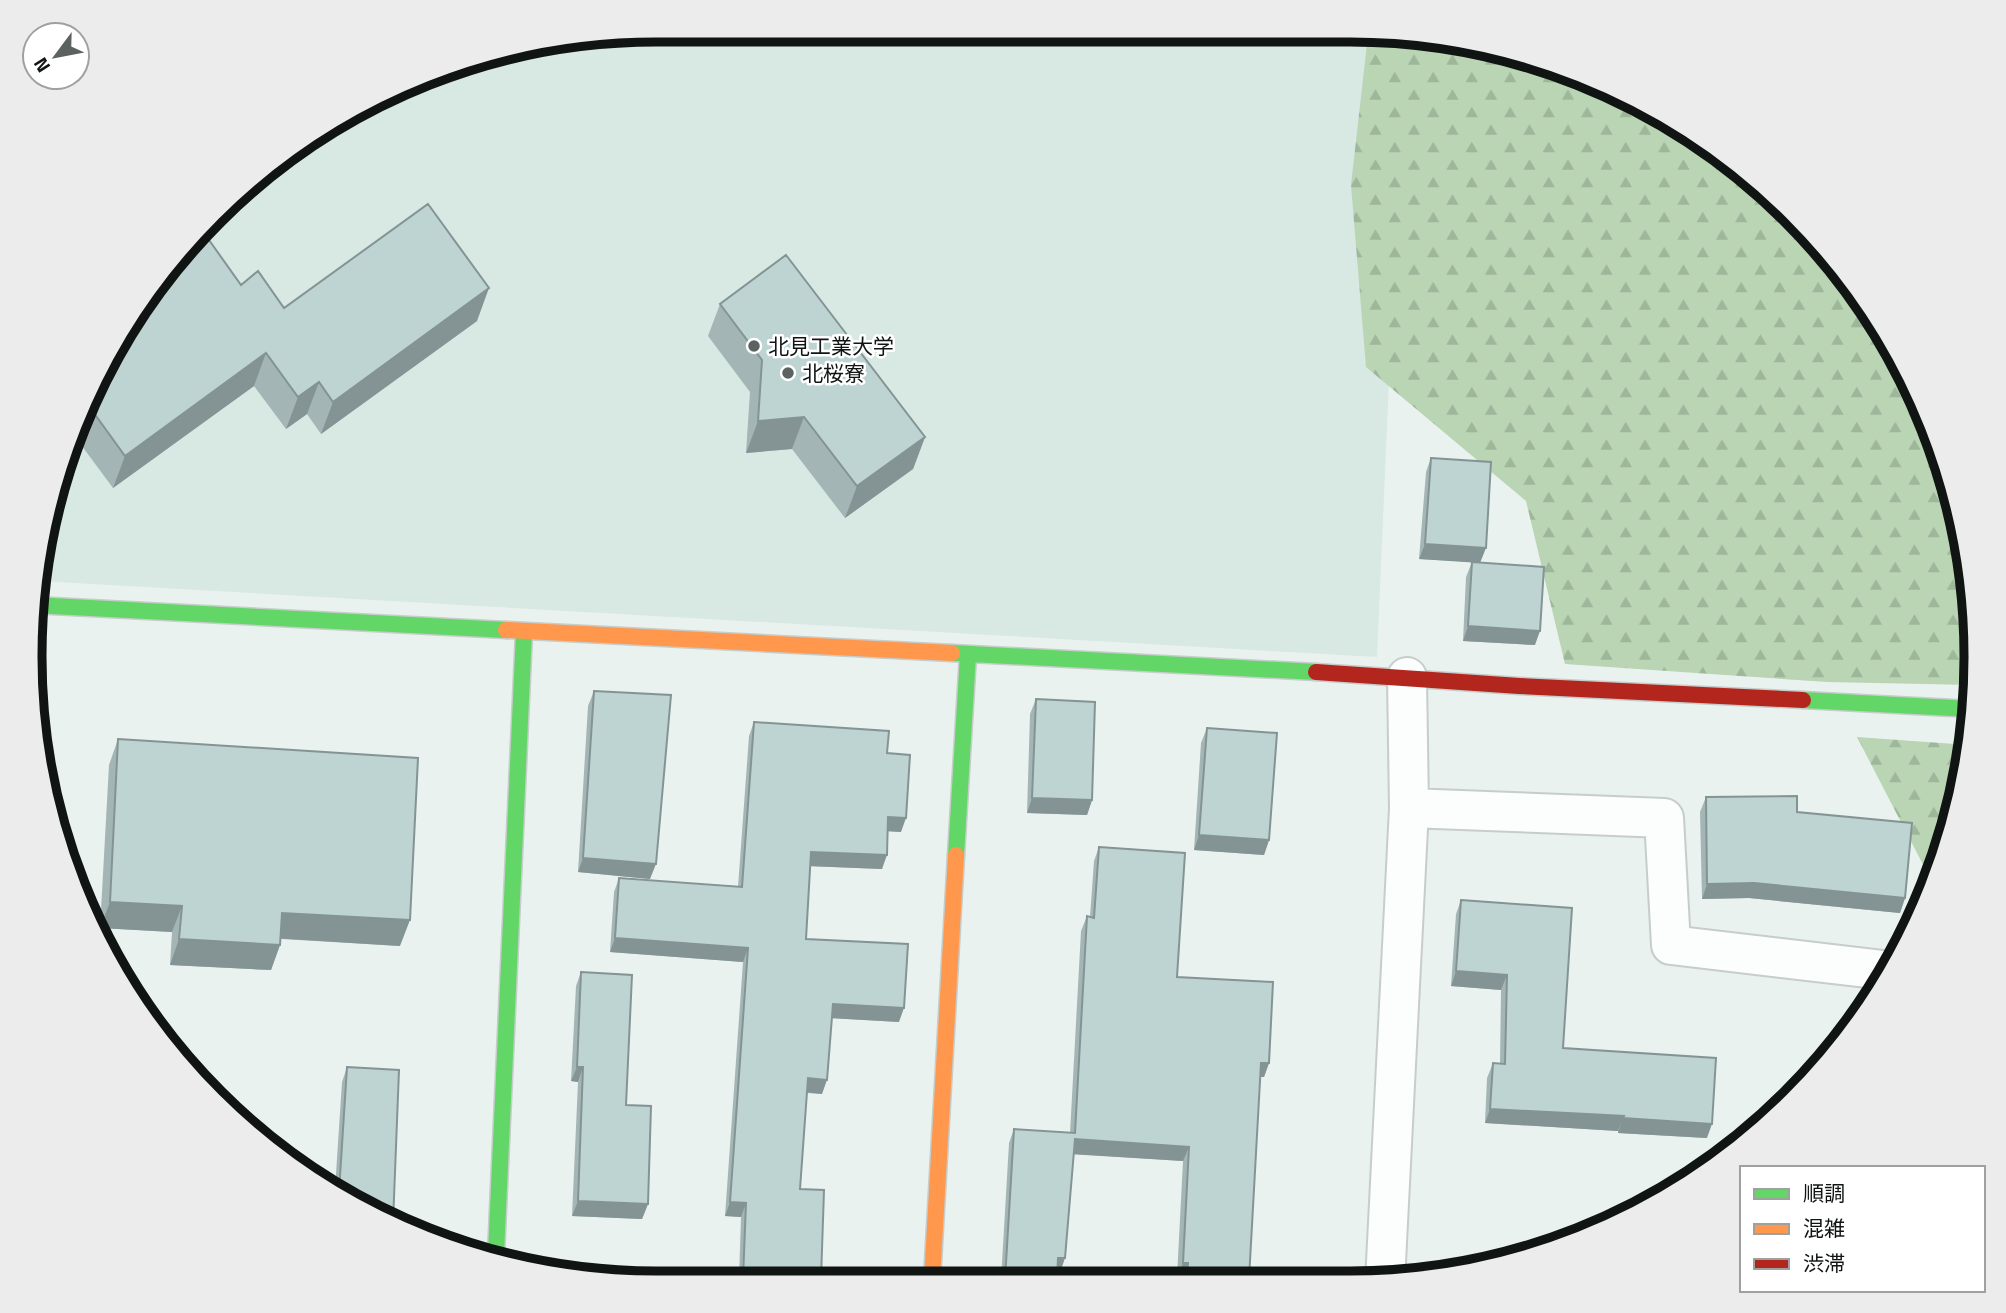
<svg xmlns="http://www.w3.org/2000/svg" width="2006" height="1313" viewBox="0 0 2006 1313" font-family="'Titillium Web','Noto Sans JP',sans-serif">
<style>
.built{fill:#d8e8e3}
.forest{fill:url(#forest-firs)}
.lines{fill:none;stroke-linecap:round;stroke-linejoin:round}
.street-casing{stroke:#c6cdcb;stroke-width:42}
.fast-casing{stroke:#c6cdcb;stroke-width:19}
.slow-casing{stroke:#c6cdcb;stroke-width:19}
.jam-casing{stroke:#c6cdcb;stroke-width:19}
.street{stroke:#fcfdfd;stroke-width:38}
.fast{stroke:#63d668;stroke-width:16}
.slow{stroke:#ff974d;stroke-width:16}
.jam{stroke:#b3261e;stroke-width:16}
.wall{fill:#a3b6b5}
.shaded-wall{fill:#849494}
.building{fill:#bdd4d3;stroke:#849494;stroke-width:2}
.poi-dot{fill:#5c6260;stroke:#fff;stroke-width:2.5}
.labels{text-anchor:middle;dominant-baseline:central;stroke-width:5;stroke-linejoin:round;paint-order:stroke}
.poi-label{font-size:21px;fill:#101513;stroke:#fff;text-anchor:start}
.rim{fill:none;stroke:#101513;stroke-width:9}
</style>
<defs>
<pattern id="forest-firs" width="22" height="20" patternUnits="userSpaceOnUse" patternTransform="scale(1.75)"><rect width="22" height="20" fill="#b9d5b4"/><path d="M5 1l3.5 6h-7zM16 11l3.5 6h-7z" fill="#9eb69a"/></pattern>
</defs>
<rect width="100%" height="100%" fill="#eaf2f0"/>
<!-- built -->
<path class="built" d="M 657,30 L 1404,35 L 1377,657 L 39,581 L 77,417 L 160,275 L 308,136 L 455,63 Z"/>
<!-- forest -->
<path class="forest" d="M 1368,35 L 1432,35 L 1626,94 L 1763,186 L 1847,275 L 1912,380 L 1955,495 L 1975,616 L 1973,685 L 1827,682 L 1565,664 L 1526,501 L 1366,367 L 1351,185 Z
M 1857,737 L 1969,745 L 1943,858 L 1932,882 Z"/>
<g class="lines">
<!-- street casing -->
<g class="street-casing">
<path id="street" d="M 1409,808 L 1664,818 L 1671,945 L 1892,971
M 1385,1282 L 1409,808 L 1407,677"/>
</g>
<!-- fast casing -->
<g class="fast-casing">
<path id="fast" d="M 33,605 L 506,630
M 952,653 L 1316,672
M 1803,700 L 1972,709
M 956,855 L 968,655
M 496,1254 L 524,632"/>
</g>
<!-- slow casing -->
<g class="slow-casing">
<path id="slow" d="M 506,630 L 952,653
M 932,1280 L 956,855"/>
</g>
<!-- jam casing -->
<g class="jam-casing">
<path id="jam" d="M 1316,672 L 1519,686 L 1803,700"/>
</g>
<!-- street -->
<use href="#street" class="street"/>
<!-- fast -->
<use href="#fast" class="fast"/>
<!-- slow -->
<use href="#slow" class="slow"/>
<!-- jam -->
<use href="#jam" class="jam"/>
</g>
<!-- wall -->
<path class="wall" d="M 160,275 L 241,285 L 284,308 L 477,321 L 321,434 L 307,414 L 286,429 L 254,386 L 113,488 L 73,434 L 77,417 Z
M 720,304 L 925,437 L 913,469 L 845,518 L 792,449 L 746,453 L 750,392 L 708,336 Z
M 1431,458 L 1480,563 L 1535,645 L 1463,641 L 1466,577 L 1472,562 L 1419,559 L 1426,472 Z
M 594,691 L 650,879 L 578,872 L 588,706 Z
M 1036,699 L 1092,800 L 1087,815 L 1027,813 L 1030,714 Z
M 754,722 L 887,753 L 901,832 L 888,831 L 882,869 L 810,866 L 806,939 L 899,1022 L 832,1018 L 822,1094 L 807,1093 L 800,1189 L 821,1279 L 739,1279 L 741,1217 L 725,1216 L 743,962 L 610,952 L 614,892 L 619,878 L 738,887 L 749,736 Z
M 1207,728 L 1269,840 L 1264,855 L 1194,850 L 1201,743 Z
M 118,739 L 400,946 L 281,939 L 280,945 L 271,970 L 170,965 L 172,932 L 100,928 L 109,765 Z
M 1706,797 L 1797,812 L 1905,898 L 1900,913 L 1749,898 L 1702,899 L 1700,812 Z
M 1099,847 L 1177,977 L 1269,1063 L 1264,1077 L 1260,1077 L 1249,1279 L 1257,1281 L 1182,1281 L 1183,1277 L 1177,1277 L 1183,1161 L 1074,1154 L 1060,1273 L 1058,1273 L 1057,1280 L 1001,1280 L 1009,1143 L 1014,1129 L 1070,1133 L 1081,931 L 1087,916 L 1090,917 L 1094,861 Z
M 1461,900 L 1563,1048 L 1707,1138 L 1618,1133 L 1618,1131 L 1485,1123 L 1487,1078 L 1493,1063 L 1500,1063 L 1501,990 L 1451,986 L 1456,914 Z
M 581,972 L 626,1105 L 648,1204 L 642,1219 L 572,1216 L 578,1082 L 571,1081 L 576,986 Z
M 347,1067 L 380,1219 L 335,1189 L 342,1082 Z"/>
<!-- shaded-wall -->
<path class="shaded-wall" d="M 489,288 L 477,321 L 321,434 L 333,402 Z
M 266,353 L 254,386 L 113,488 L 125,456 Z
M 319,382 L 307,414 L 286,429 L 298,397 Z
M 804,417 L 792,449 L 746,453 L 758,421 Z
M 925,437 L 913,469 L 845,518 L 857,486 Z
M 1425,544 L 1486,548 L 1480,563 L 1419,559 Z
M 1468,626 L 1540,631 L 1535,645 L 1463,641 Z
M 1032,798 L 1092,800 L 1087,815 L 1027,813 Z
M 888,817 L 906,818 L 901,832 L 883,831 Z
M 1199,835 L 1269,840 L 1264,855 L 1194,850 Z
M 811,852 L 887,855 L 882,869 L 806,866 Z
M 583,858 L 656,864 L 650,879 L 578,872 Z
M 1754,883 L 1905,898 L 1900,913 L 1749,898 L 1702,899 L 1707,884 Z
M 110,902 L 182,906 L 172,932 L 100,928 Z
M 282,913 L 410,920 L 400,946 L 272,938 Z
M 615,938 L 748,948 L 743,962 L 610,952 Z
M 179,939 L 280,945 L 271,970 L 170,965 Z
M 1456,971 L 1507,975 L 1501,990 L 1451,986 Z
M 833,1004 L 904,1008 L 899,1022 L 828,1018 Z
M 1261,1063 L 1269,1063 L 1264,1077 L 1256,1077 Z
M 577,1067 L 583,1067 L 578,1082 L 571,1081 Z
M 808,1078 L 827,1080 L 822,1094 L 803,1092 Z
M 1490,1109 L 1624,1116 L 1618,1131 L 1485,1123 Z
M 1623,1118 L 1712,1124 L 1707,1138 L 1618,1133 Z
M 1075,1139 L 1189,1147 L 1183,1161 L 1069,1154 Z
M 578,1201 L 648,1204 L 642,1219 L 572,1216 Z
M 730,1202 L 746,1203 L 741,1217 L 725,1216 Z
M 1058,1258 L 1065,1258 L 1060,1273 L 1053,1273 Z
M 1183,1263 L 1188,1263 L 1183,1277 L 1177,1277 Z"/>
<!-- building -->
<path class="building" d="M 428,204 L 489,288 L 333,402 L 319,382 L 298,397 L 266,353 L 125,456 L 86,402 L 160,275 L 204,233 L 241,285 L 258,271 L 284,308 Z
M 786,255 L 925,437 L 857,486 L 804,417 L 758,421 L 762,360 L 720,304 Z
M 1431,458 L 1491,462 L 1486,548 L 1425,544 Z
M 1472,562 L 1544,567 L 1540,631 L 1468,626 Z
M 594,691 L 671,695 L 656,864 L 583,858 Z
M 1036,699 L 1095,702 L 1092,800 L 1032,798 Z
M 754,722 L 889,731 L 887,753 L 910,755 L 906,818 L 888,817 L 887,855 L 811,852 L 806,939 L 908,944 L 904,1008 L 833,1004 L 827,1080 L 808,1078 L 800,1189 L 824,1190 L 821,1279 L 743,1279 L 746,1203 L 730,1202 L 748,948 L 615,938 L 619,878 L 742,887 Z
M 1207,728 L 1277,733 L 1269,840 L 1199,835 Z
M 118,739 L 418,758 L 410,920 L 282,913 L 280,945 L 179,939 L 182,906 L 110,902 Z
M 1797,796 L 1797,812 L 1912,823 L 1905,898 L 1754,883 L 1707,884 L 1706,797 Z
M 1099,847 L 1185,853 L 1177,977 L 1273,982 L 1269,1063 L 1261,1063 L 1249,1279 L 1257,1280 L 1257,1281 L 1187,1281 L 1188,1263 L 1183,1263 L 1189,1147 L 1075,1139 L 1065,1258 L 1058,1258 L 1057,1280 L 1005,1280 L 1014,1129 L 1075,1133 L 1087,916 L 1094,918 Z
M 1461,900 L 1572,908 L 1563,1048 L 1716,1058 L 1712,1124 L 1623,1118 L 1624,1116 L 1490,1109 L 1493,1063 L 1505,1064 L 1507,975 L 1456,971 Z
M 581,972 L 632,975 L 626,1105 L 651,1106 L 648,1204 L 578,1201 L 583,1067 L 577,1067 Z
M 347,1067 L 399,1070 L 393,1223 L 380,1219 L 339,1192 Z"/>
<!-- markers -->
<g class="poi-dot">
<circle cx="754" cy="346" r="7"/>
<circle cx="788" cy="373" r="7"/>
</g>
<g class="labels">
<!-- poi labels -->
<g class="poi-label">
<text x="768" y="346">北見工業大学</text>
<text x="802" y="373">北桜寮</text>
</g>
</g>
<!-- crop -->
<path d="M0 0H2006V1313H0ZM656 42H1350A614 614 0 0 1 1964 656V657A614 614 0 0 1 1350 1271H656A614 614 0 0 1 42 657V656A614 614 0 0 1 656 42Z" fill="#ececec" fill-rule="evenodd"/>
<path class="rim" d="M656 42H1350A614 614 0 0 1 1964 656V657A614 614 0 0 1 1350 1271H656A614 614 0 0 1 42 657V656A614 614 0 0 1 656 42Z"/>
<!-- legend -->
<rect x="1740" y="1166" width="245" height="126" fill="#ffffff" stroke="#9fa1a1" stroke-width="2"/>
<rect x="1754" y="1189" width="35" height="10" fill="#63d668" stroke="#9fa1a1" stroke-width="2"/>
<text x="1803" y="1201" font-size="21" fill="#101513">順調</text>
<rect x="1754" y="1224" width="35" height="10" fill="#ff974d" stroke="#9fa1a1" stroke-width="2"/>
<text x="1803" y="1236" font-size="21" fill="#101513">混雑</text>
<rect x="1754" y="1259" width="35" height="10" fill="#b3261e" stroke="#9fa1a1" stroke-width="2"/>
<text x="1803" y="1271" font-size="21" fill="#101513">渋滞</text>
<!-- north arrow -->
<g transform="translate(56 56) rotate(238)"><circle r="33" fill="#ffffff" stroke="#9fa1a1" stroke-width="2"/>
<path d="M0-5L12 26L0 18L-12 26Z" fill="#5c6260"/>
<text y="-10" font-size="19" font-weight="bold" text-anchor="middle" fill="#101513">N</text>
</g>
</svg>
